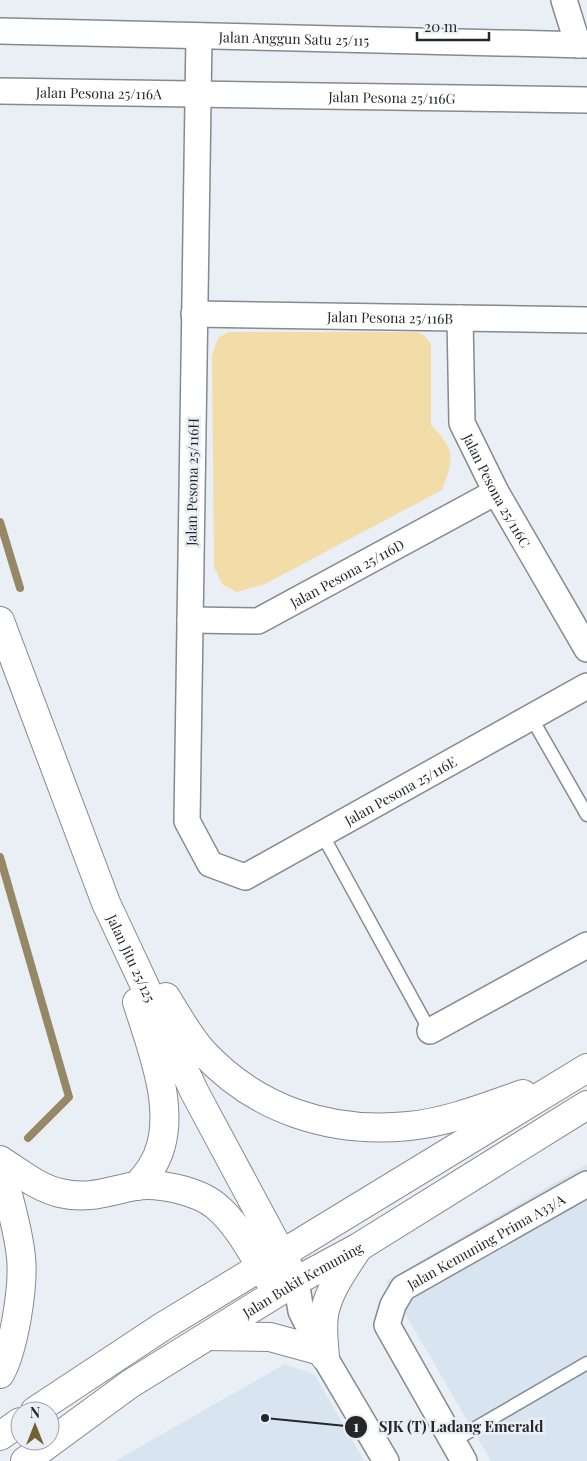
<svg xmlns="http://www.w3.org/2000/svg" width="587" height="1461" viewBox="0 0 587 1461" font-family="'Playfair Display',serif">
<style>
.built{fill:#d8e5f1}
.green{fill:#f2dda9}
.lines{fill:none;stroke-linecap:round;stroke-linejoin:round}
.stream{stroke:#968866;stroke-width:8}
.lane-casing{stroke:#848a90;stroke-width:15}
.street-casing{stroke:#848a90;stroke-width:28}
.secondary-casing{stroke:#848a90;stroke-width:30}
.lane{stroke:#fff;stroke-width:12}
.street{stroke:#fff;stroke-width:25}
.secondary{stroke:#fff;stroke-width:28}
.labels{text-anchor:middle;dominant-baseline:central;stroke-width:5;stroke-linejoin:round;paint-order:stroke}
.street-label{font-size:14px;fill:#252729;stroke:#e9eff5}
.leader{fill:none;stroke:#252729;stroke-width:2}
.callout-dot{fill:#252729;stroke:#e9eff5;stroke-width:2}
.mark-label{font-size:15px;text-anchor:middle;font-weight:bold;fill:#fff}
.callout-label{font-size:15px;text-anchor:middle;font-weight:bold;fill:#252729;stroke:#e9eff5;stroke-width:5;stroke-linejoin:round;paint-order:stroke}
</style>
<rect width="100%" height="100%" fill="#e9eff5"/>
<!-- built -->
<path class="built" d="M 587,1164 L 587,1461 L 491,1461 L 386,1281 Z
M 285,1364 L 315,1375 L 364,1461 L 115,1461 Z"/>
<!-- green -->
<path class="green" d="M 228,332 L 416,332 L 424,335 L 431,344 L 431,425 C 456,450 454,458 442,490 L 265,584 L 237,592 L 222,584 L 214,567 L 212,355 L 218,338 Z"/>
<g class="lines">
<!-- stream -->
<path class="stream" d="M 0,522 L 20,588
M 0,857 L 69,1097 L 28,1138"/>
<!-- lane casing -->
<g class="lane-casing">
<path id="lane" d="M 531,717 L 587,815
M 322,834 L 430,1031
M 453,1441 L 587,1363"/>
</g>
<!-- street casing -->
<g class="street-casing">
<g id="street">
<path d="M 564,0 L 578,45"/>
<path id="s1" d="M 0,31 L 587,45"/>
<path id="s2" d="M 199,36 L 187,821 L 210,864 L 245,877 L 587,686"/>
<path id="s3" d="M 0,91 L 587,100"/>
<path id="s4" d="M 194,314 L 587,320"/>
<path id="s5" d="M 460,318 L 462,423 L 496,492 L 587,649"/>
<path id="s6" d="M 190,620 L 258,621 L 496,492"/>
<path d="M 430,1031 L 587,945"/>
<path d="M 296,1281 L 301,1311 L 321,1351 L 386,1461"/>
<path id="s7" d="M 464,1461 L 387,1325 L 393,1305 L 403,1288 L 587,1184"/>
</g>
</g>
<!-- secondary casing -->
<g class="secondary-casing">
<g id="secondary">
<path id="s8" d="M 0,621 L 106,903 L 195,1093 L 296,1281"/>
<path d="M 166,997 C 177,1015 188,1035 202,1051 C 256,1110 331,1134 409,1126 C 448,1122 486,1107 523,1094"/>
<path d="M 0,1160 C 19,1172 38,1188 60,1193 C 90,1200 108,1191 135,1186 C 158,1182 198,1191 216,1206 C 239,1225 255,1258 271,1283"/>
<path d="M 0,1163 C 7,1194 18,1226 21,1257 C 24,1286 14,1349 0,1374"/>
<path d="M 137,1186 C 142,1180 147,1174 151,1168 C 182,1121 152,1050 137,1002"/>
<path d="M 208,1336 L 270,1337 L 321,1351"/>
<path d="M 325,1357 C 324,1342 321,1326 325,1310 C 330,1288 346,1267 358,1248"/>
<path d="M 35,1411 L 162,1327 L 587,1068"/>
<path d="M 0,1436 L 20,1422"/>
<path id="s9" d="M 25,1461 L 130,1384 L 296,1281 L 359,1247 L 587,1105"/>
</g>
</g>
<!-- lane -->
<use href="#lane" class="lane"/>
<!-- street -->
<use href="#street" class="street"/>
<!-- secondary -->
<use href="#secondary" class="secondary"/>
</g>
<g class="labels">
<!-- street labels -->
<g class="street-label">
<text stroke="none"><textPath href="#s1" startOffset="294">Jalan Anggun Satu 25/115</textPath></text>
<text stroke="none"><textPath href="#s3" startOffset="99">Jalan Pesona 25/116A</textPath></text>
<text stroke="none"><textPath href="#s3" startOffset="392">Jalan Pesona 25/116G</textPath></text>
<text stroke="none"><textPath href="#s4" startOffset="196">Jalan Pesona 25/116B</textPath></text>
<text transform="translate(192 482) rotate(-89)">Jalan Pesona 25/116H</text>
<text stroke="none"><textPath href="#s5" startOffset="181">Jalan Pesona 25/116C</textPath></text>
<text stroke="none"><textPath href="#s6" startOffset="169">Jalan Pesona 25/116D</textPath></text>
<text stroke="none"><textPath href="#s2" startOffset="1049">Jalan Pesona 25/116E</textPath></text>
<text stroke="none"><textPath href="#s8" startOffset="362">Jalan Jitu 25/125</textPath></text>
<text stroke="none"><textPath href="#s7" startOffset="292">Jalan Kemuning Prima A33/A</textPath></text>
<text stroke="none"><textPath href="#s9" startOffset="332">Jalan Bukit Kemuning</textPath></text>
</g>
</g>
<!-- callouts -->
<path class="leader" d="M265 1418L356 1427"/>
<g class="callout-dot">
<circle cx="265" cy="1418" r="5"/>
<circle cx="356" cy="1427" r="12"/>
</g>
<g class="mark-label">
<text x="356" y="1432">1</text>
</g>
<g class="callout-label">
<text x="461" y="1432">SJK (T) Ladang Emerald</text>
</g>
<!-- north arrow -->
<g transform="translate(35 1426)"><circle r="24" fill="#e9eff5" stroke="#9b9fa3"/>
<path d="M0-4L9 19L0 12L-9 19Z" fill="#756130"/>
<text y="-8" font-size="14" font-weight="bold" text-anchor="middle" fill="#252729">N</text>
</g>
<!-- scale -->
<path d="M417 32v8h72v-8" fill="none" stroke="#252729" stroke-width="2.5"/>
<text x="424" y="32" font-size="15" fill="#252729" stroke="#e9eff5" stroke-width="4" paint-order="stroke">20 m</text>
</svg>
